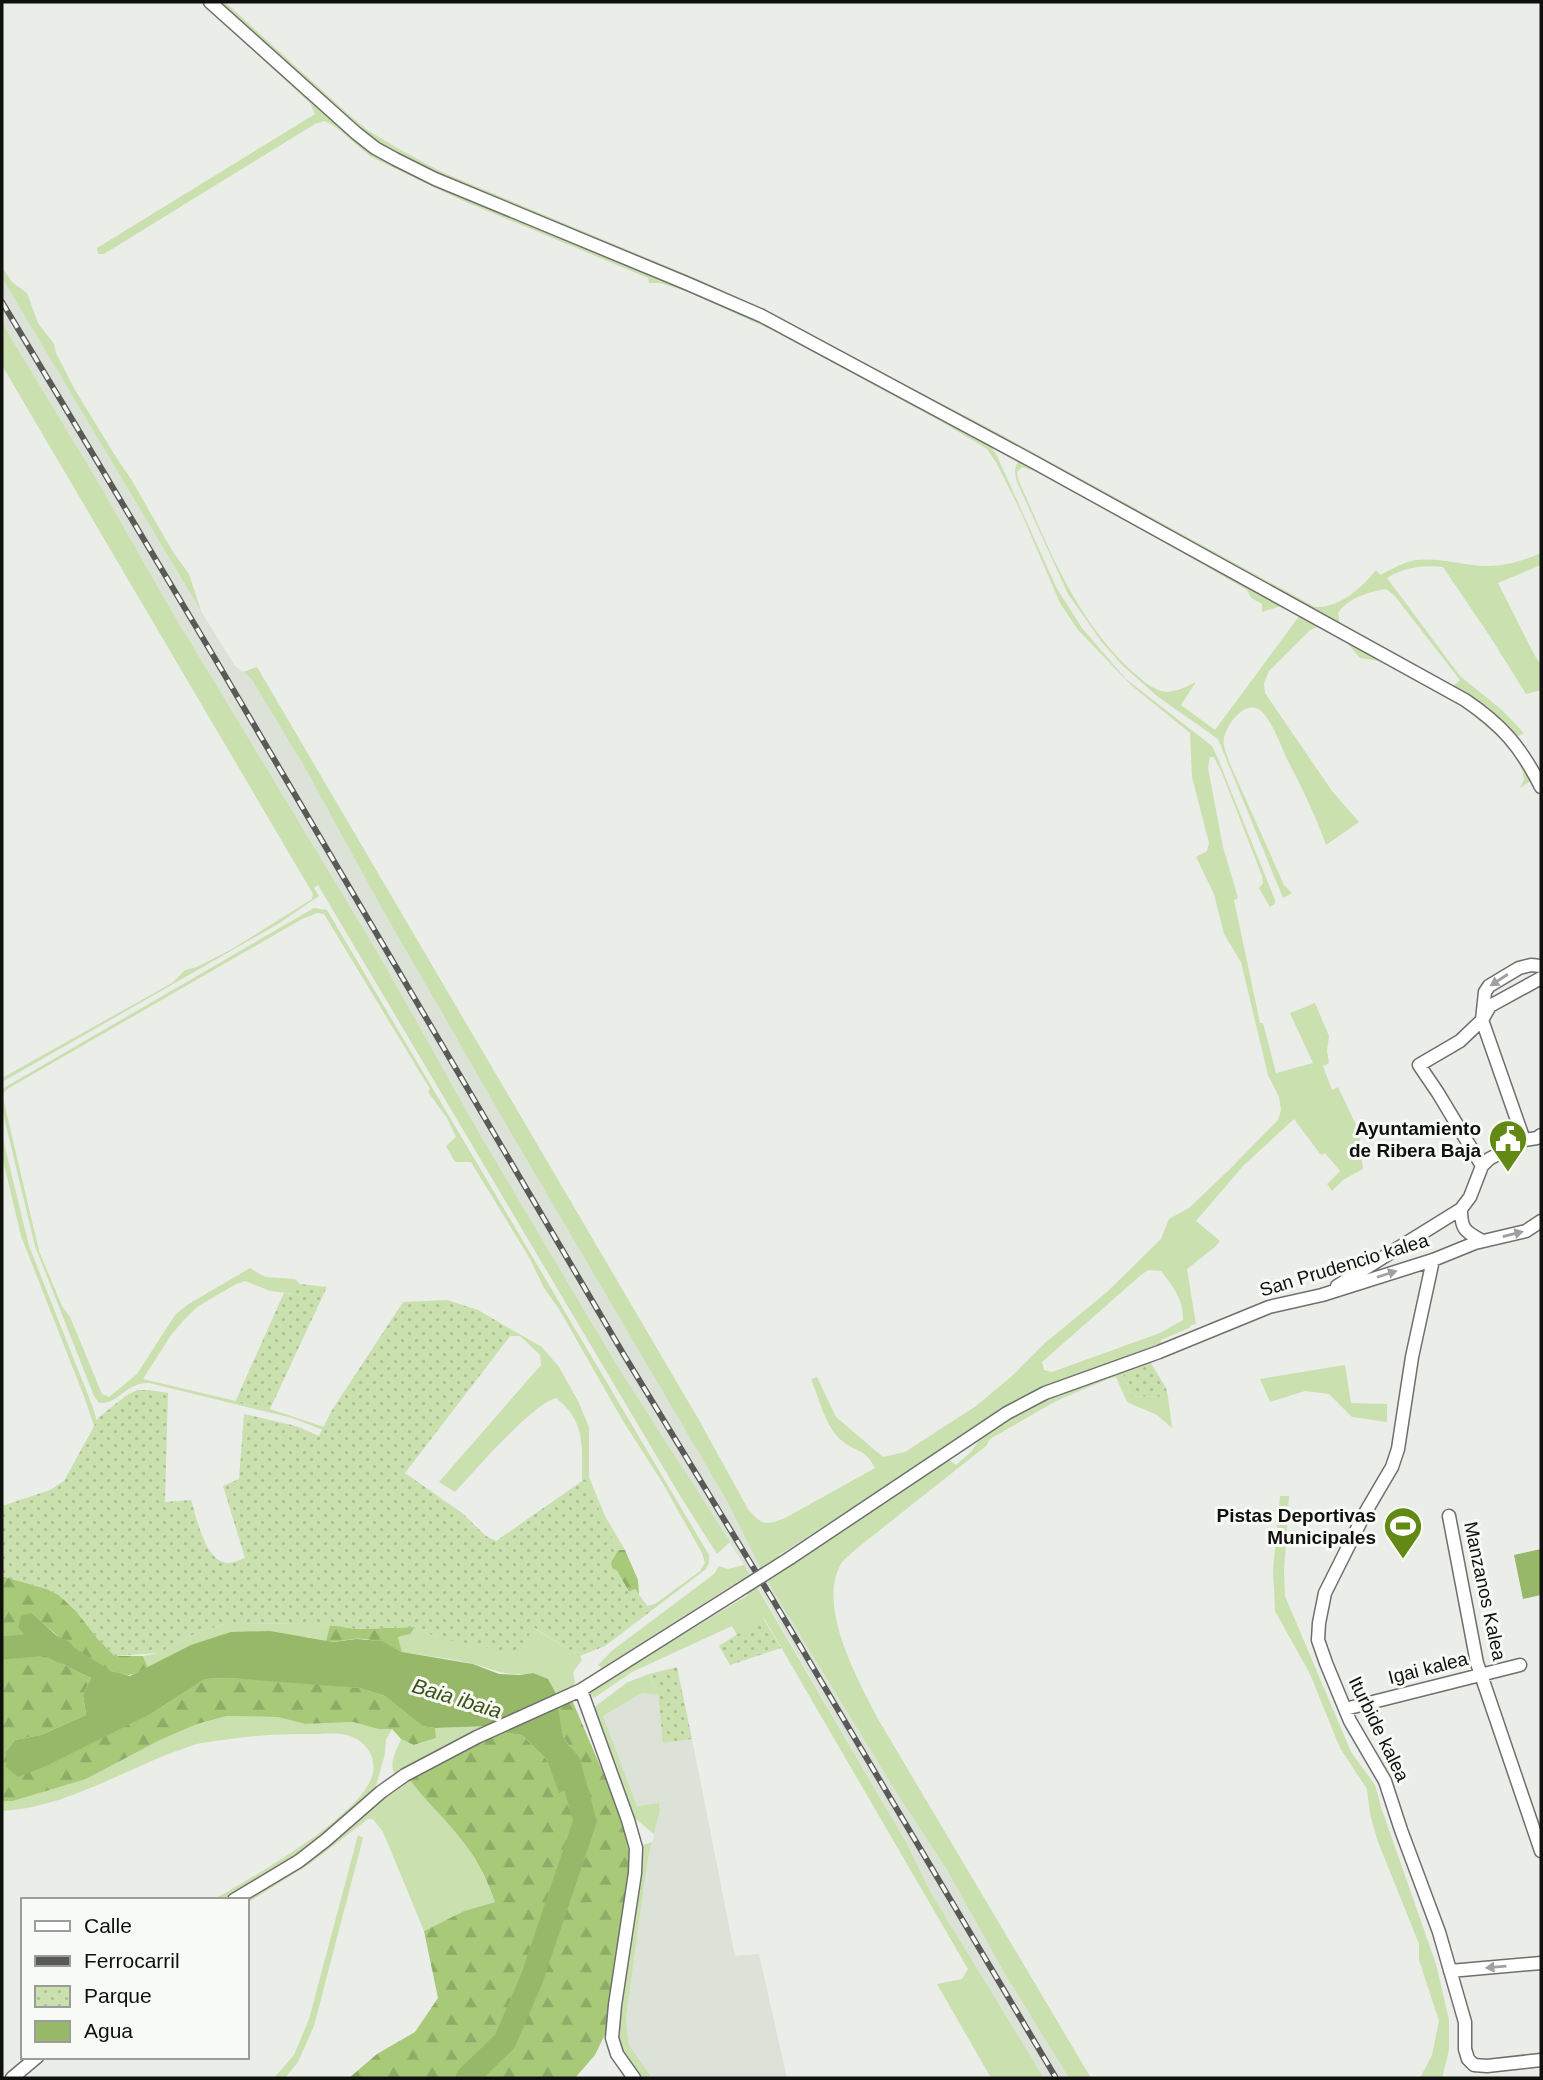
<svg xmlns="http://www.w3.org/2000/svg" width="1543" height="2080" viewBox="0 0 1543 2080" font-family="Arial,sans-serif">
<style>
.built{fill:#dce2d7}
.grass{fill:#cae0af;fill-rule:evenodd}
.forest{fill:url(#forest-firs)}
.park{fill:url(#park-dots)}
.water{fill:#97b868}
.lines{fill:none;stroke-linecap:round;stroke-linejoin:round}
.river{stroke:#97b868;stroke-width:23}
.minor-casing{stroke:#6f706d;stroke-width:15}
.minor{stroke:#fff;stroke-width:12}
.rail-casing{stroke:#595a58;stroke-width:6}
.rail{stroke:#f8faf6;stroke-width:3.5;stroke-dasharray:10;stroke-linecap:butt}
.minor-bridge-casing{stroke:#6f706d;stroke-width:15;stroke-linecap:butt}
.minor-bridge{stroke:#fff;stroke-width:12}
.oneway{fill:#9fa09f}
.labels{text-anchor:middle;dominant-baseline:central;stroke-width:6;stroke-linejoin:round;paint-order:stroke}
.poi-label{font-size:19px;font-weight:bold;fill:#10110f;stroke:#f8faf6;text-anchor:end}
.street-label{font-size:19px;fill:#10110f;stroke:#f8faf6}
.water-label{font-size:21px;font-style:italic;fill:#3d531a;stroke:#f8faf6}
</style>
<defs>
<pattern id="forest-firs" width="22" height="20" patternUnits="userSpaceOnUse" patternTransform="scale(1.75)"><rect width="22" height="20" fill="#a7c978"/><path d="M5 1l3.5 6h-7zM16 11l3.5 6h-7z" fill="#8fac67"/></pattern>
<pattern id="park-dots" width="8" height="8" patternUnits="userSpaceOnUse" patternTransform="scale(1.75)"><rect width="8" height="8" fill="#cae0af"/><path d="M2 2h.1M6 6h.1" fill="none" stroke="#acbf95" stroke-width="1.8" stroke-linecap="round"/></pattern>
</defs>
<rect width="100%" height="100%" fill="#ebede9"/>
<!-- built -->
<path class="built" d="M 2,278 L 201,611 L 235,666 L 251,678 L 304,766 L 440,1010 L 727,1501 L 767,1581 L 898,1795 L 947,1870 L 1005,1974 L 1069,2078 L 1044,2078 L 931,1893 L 906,1842 L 760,1590 L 618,1367 L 482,1138 L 378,953 L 171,610 L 94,475 L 2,323 Z
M 642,1693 L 658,1695 L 663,1743 L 692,1739 L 735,1956 L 759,1954 L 787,2078 L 652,2078 L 629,2045 L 626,2019 L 647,1864 L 660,1811 L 659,1803 L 637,1806 L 603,1716 Z"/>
<!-- grass -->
<path class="grass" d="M 200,2 L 204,2 L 326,113 L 367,148 L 769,325 L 990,445 L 997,456 L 1057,589 L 1082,628 L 1126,679 L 1212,746 L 1218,759 L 1275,900 L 1275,904 L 1270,907 L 1259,888 L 1263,883 L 1262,876 L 1222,773 L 1214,757 L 1210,757 L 1208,768 L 1223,847 L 1238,898 L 1234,900 L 1260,1023 L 1263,1023 L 1276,1073 L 1313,1063 L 1290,1013 L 1315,1003 L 1329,1036 L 1327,1051 L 1329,1063 L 1323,1066 L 1332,1090 L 1338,1087 L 1359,1131 L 1363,1169 L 1343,1180 L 1332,1191 L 1327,1184 L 1340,1171 L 1325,1153 L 1321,1155 L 1294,1119 L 1243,1166 L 1196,1221 L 1220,1241 L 1215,1247 L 1187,1269 L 1196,1324 L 1191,1325 L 1189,1328 L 1161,1340 L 1161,1343 L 1028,1394 L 779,1555 L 787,1568 L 948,1459 L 956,1465 L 971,1452 L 980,1439 L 1037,1403 L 1122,1370 L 1131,1396 L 1168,1397 L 1172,1428 L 1157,1415 L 1127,1402 L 1116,1377 L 1108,1379 L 1056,1401 L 990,1439 L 986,1446 L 856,1549 C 851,1554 844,1559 841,1564 C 816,1606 859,1682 878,1719 L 1091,2078 L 1069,2078 L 1005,1974 L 947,1870 L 898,1795 L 767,1581 L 727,1501 L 503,1119 L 384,912 L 304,766 L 251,678 L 243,672 L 257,667 L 699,1420 L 748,1509 C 762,1525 765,1526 785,1518 L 875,1468 C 864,1447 856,1453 841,1440 C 825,1426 819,1398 811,1379 L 817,1377 L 836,1417 L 883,1457 L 905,1452 L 976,1406 L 1012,1376 L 1045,1343 L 1107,1292 L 1161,1239 L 1169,1219 L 1189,1208 L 1229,1170 L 1278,1120 L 1281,1110 L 1279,1097 L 1268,1075 L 1241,962 L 1224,934 L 1214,894 L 1196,857 L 1207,851 L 1209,843 L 1192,777 L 1190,733 L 1131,685 L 1078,630 L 1060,603 L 1020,510 L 997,464 L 987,449 L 942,422 L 774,331 L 688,292 L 660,283 L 649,283 L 648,278 L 461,200 L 371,157 L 337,128 L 325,121 L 315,124 L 104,254 L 98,254 L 97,248 L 315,114 L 310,103 ZM 1148,1270 L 1161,1271 C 1173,1286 1184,1301 1183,1320 L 1160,1333 L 1052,1372 L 1044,1370 L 1042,1362 L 1141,1275 Z
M 216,2 L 225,2 L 347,113 L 369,131 L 399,149 L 442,172 L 707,283 L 987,427 L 1315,607 C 1339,608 1362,588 1376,570 L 1380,575 C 1392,569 1404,562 1416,560 C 1440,557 1464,566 1488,566 C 1507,566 1524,560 1541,553 L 1541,565 L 1498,583 L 1535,656 L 1541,664 L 1541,690 L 1526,694 L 1491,638 L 1443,567 C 1423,565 1405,567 1387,578 L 1460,676 L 1502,710 L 1524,733 L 1516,737 L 1499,719 L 1452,687 L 1460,680 L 1394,595 L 1386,589 C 1369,592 1348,598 1338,613 L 1340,624 L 896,384 L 428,171 L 371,140 Z
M 2,267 L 12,282 L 27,293 L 38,323 L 54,344 L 56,353 L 75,390 L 116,457 L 131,479 L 173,552 L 189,574 L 201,611 L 2,278 Z
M 2,323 L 94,475 L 171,610 L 378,953 L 482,1138 L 618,1367 L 730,1542 L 717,1554 L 679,1494 L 318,885 L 314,888 L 319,896 L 278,924 L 2,1082 L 2,1078 L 172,983 L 185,970 L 197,967 L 232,949 L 312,899 L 313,894 L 3,367 Z
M 1019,461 L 1026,463 L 1278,599 L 1281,606 L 1262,612 L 1262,604 L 1251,598 L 1247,590 L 1145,531 L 1034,471 L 1022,467 L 1017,472 L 1018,479 C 1049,549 1076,621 1134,673 C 1142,679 1150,688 1161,691 C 1174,694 1185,687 1196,682 L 1181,705 L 1215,730 L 1300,615 L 1470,708 L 1509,742 L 1532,780 L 1520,788 L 1524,779 L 1522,770 L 1515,757 L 1500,738 L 1465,708 L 1395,669 L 1379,661 L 1360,658 L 1347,643 L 1323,627 L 1317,627 L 1310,630 L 1269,671 L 1264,683 L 1265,693 L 1332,791 L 1359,822 L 1326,845 C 1315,814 1301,786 1286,757 C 1280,743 1274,726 1264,714 C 1249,695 1227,722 1224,738 C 1222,746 1228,756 1230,764 L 1284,885 L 1292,893 L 1283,898 L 1218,739 L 1157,696 L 1121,664 L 1101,641 L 1068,594 L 1017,482 C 1015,474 1013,468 1019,461 Z
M 314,908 L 327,910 L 709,1555 L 709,1563 L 706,1569 L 651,1611 L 647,1606 L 655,1604 L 700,1571 L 705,1563 L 702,1553 L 662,1482 L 623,1421 L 559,1309 L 544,1288 L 530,1259 L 471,1162 L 455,1162 L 446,1146 L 456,1137 L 447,1118 L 428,1092 L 430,1089 L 324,914 L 317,913 L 302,919 L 9,1088 L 4,1092 L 3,1098 L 39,1251 L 62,1306 L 70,1317 L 102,1394 L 109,1397 L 137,1374 L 175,1315 L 187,1305 L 250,1268 L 265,1277 L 295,1279 L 300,1284 L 295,1294 L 270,1291 L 245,1281 L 236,1284 L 197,1307 L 183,1321 L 171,1335 L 143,1379 L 270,1409 L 324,1427 L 323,1430 L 292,1418 L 149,1383 C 124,1383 120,1404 99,1403 L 94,1396 L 35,1246 L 2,1109 L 2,1089 Z
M 2,1135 L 29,1246 L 92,1405 L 97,1421 L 94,1426 L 85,1399 L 21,1236 L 2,1156 Z
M 514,1331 L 542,1347 L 559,1367 L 579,1403 L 589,1427 L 589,1477 L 605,1516 L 625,1550 L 618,1550 L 584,1479 L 582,1481 C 582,1447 586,1421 556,1398 C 532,1404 474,1472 455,1492 L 439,1482 L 541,1365 L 540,1355 L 520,1336 L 510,1336 Z
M 1345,1365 L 1351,1403 L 1387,1404 L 1387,1422 L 1352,1417 L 1329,1394 L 1305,1391 L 1270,1402 L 1260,1379 Z
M 1280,1496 L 1289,1496 L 1284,1571 L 1285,1596 L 1351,1752 L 1375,1785 L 1382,1810 L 1436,1964 L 1449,2020 L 1449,2050 L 1442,2078 L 1420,2078 L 1432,2055 L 1439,2021 L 1419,1960 L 1419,1944 L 1378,1842 L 1370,1814 L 1367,1789 L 1340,1748 L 1310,1674 L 1275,1611 L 1273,1570 Z
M 744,1565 L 906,1842 L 931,1893 L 1044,2078 L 991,2078 L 937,1984 L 962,1979 L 968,1969 L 764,1618 L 737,1635 L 732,1626 L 632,1672 L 594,1698 L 589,1694 L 606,1681 L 748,1595 L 739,1581 L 602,1668 L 598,1665 L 614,1649 L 714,1574 L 719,1566 L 728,1569 Z
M 314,1623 L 330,1625 L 326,1641 L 306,1637 L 159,1663 L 148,1668 L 143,1656 L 159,1653 L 192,1635 L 225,1624 Z
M 415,1627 L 438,1638 L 532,1627 L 580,1656 L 582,1660 L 573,1672 L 575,1682 L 572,1689 L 556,1697 L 534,1673 C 506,1677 499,1671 474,1664 C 450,1658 425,1656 402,1652 L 398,1637 L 410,1634 Z
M 649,1674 L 658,1695 L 642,1693 L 603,1716 L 637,1806 L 659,1803 L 660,1811 L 654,1834 L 631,1815 L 589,1711 L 628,1682 Z
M 227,1716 L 278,1717 L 305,1724 L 353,1722 L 378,1729 L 392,1729 L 386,1740 L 385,1754 L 376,1786 L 358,1805 L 306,1850 L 223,1900 L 213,1900 C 251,1878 364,1815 373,1773 C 376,1756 366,1742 350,1736 C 340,1732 325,1734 314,1734 C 283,1734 254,1735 223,1740 C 215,1741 206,1742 197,1744 C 131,1764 72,1807 2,1811 L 2,1801 L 13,1801 L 86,1779 L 160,1740 L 197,1724 Z
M 491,1726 L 500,1732 L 438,1764 L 432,1753 L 400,1773 L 395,1774 C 388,1763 397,1750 401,1739 L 415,1745 L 436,1738 L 435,1728 Z
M 409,1779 C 427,1803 450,1823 467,1847 C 479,1864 488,1883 495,1902 L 464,1911 L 424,1931 L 383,1832 L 373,1819 L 368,1819 L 311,1863 L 247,1903 L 247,1900 L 244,1900 Z
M 358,1835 L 363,1838 L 314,2026 L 298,2062 L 285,2078 L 274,2078 L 294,2055 L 309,2019 Z
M 652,1842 L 647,1864 L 626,2019 L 629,2045 L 652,2078 L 639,2078 C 625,2060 618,2044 618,2022 L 640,1884 L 642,1851 L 643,1845 Z"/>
<!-- forest -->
<path class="forest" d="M 618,1550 L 625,1550 L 638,1580 L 639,1595 L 635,1589 L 629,1592 L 617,1571 L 612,1569 L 611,1562 Z
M 2,1576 L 47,1589 L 59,1595 L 76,1611 L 98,1639 L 115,1656 L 143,1656 L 148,1668 C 142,1670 134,1675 128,1675 C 100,1674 52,1632 32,1613 L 18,1628 C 38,1651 64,1666 91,1678 L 83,1695 L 86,1715 L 41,1735 L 15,1740 L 6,1752 L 154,1712 L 205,1679 L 228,1678 L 299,1682 L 360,1688 L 385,1696 L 422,1726 L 435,1728 L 436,1738 L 414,1745 L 401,1739 L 392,1729 L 378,1729 L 353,1722 L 305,1724 L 278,1717 L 227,1716 L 197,1724 L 160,1740 L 86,1779 L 13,1801 L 2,1801 Z
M 330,1625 L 356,1629 L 415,1627 L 410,1634 L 398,1637 L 402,1652 C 385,1643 373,1638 353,1639 C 344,1640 335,1643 326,1641 Z
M 572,1700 L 621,1815 L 631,1862 L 607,2030 L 595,2055 L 575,2078 L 349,2078 L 377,2054 L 415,2032 L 438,1998 L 424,1931 L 464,1911 L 495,1902 C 488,1882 479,1863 467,1847 C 450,1823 427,1803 409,1779 L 500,1732 L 522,1735 L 547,1760 L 560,1792 L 578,1761 L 563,1736 L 557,1707 Z"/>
<!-- park -->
<path class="park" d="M 300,1284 L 327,1287 L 270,1409 L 235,1402 L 284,1293 L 294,1294 Z
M 447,1300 L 478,1310 L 514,1331 L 405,1473 L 462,1513 L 486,1536 L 496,1541 L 585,1479 L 618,1550 L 611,1562 L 612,1568 L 617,1571 L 629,1592 L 635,1589 L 651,1611 L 605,1646 L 580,1656 L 533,1627 L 520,1654 L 438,1638 L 415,1627 L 356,1629 L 314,1623 L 225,1624 L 192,1635 L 159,1653 L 115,1656 L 98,1639 L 76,1611 L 59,1595 L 47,1589 L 2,1576 L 2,1506 L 50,1490 L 64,1481 L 99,1417 L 127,1395 L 137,1390 L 149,1390 L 168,1393 L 165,1502 L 191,1500 C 197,1518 205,1563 229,1563 C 234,1563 241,1559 245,1558 L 223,1486 L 239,1479 L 244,1414 L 296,1426 L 319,1436 L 332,1410 L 403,1302 Z
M 1149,1360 L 1166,1388 L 1168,1397 L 1131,1396 L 1122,1370 Z
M 763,1618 L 781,1648 L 730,1665 L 719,1646 Z
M 677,1667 L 692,1739 L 663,1743 L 658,1695 L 649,1674 Z"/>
<!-- water -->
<path class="water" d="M 1541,1549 L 1541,1595 L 1523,1599 L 1514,1555 Z
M 32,1613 L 59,1638 L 111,1671 L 130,1676 L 191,1645 L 231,1632 L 270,1631 L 333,1642 L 356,1639 L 382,1641 L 402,1652 L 473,1664 L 499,1674 L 520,1675 L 533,1673 L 548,1679 L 555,1692 L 563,1736 L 578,1761 L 584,1780 L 559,1793 L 547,1760 L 522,1735 L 500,1732 L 491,1726 L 435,1728 L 422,1726 L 385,1696 L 360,1688 L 228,1678 L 205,1679 L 154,1712 L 46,1766 L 18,1777 L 6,1767 L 6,1752 L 15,1740 L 41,1735 L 86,1715 L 83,1695 L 91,1678 C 64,1666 38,1651 18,1628 L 21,1616 Z"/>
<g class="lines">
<!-- river -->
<path class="river" d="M 2,1648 L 48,1644 L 63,1652
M 467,2078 L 505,2041 L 532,1978 L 585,1821 L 569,1763 L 564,1757"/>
<!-- minor casing -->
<g class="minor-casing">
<path id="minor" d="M 210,2 L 356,133 L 375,148 L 395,159 L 435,179 L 686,283 L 762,316 L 1032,461 L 1465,700 C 1502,725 1521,747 1541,787
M 1524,1140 L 1482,1020 L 1485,992 L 1489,986 L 1519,968 L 1531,965 L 1541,966
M 1482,1166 L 1438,1093 L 1419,1065 L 1460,1041 L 1482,1020 L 1490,1006 L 1541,978
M 1461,1209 C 1461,1230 1465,1231 1482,1241
M 1433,1260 L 1412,1357 L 1398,1449 L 1392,1467 L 1365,1513 L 1325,1593 L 1319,1623 L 1318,1640 L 1326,1663 L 1350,1721 L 1385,1781 L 1401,1830 L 1439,1932 L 1465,2022 L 1465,2049 L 1468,2059 L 1474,2065 L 1487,2066 L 1541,2060
M 1337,1286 L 1461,1209 L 1470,1197 L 1482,1166 L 1489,1159 L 1524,1140 L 1537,1138 L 1541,1135
M 1449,1516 L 1477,1663 L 1541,1851
M 790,1558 L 1007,1413 L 1045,1393 L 1159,1352 L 1269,1307 L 1322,1295 L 1433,1260 L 1475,1243 L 1526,1231 L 1541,1221
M 581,1690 L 628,1820 L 636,1848 L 635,1873 L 615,2005 L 612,2038 L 617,2054 L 634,2078
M 1345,1709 L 1520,1665
M 234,1900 L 299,1861 L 326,1840 L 381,1792 L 405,1775 L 477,1737 L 581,1690 L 738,1591
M 1450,1971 L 1541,1963
M 12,2078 L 37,2057"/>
</g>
<!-- minor -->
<use href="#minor" class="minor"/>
<!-- rail casing -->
<g class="rail-casing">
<path id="rail" d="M 2,302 L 217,662 L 624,1355 L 773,1600 L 1056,2078"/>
</g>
<!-- rail -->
<use href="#rail" class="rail"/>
<!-- minor-bridge casing -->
<g class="minor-bridge-casing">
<path id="minor-bridge" d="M 738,1591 L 790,1558"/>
</g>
<!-- minor-bridge -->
<use href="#minor-bridge" class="minor-bridge"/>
</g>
<!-- one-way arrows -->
<defs><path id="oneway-solid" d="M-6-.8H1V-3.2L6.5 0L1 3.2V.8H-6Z" transform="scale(1.75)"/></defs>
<g class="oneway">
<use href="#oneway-solid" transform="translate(1499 980) rotate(147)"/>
<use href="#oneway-solid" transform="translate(1513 1234) rotate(-14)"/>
<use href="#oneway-solid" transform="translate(1387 1274) rotate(-18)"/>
<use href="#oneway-solid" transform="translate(1496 1967) rotate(175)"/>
</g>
<!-- icons -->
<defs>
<g id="civic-pin" transform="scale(2.0125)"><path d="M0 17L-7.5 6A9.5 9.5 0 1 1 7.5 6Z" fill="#628913" stroke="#f8faf6"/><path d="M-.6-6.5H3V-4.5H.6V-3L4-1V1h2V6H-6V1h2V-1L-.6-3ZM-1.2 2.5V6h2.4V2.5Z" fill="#fff"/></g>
<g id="stadium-pin" transform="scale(2.0125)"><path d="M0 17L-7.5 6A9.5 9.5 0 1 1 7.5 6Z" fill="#628913" stroke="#f8faf6"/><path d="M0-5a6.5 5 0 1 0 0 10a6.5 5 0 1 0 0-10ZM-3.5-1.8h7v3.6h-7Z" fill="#fff"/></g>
</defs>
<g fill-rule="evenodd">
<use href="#civic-pin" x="1508" y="1139"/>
<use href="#stadium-pin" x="1403" y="1526"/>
</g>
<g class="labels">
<!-- poi labels -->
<g class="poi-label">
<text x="1481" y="1128">Ayuntamiento<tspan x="1481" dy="22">de Ribera Baja</tspan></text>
<text x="1376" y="1515">Pistas Deportivas<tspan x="1376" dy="22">Municipales</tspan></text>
</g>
<!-- street labels -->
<g class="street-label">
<text transform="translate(1344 1265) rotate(-17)">San Prudencio kalea</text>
<text transform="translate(1485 1591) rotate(78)">Manzanos Kalea</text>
<text transform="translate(1428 1668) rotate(-14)">Igai kalea</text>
<text transform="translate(1379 1729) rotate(64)">Iturbide kalea</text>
</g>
<!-- water labels -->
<g class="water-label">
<text transform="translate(457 1698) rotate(17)">Baia ibaia</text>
</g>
</g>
<!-- border -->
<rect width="1543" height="2080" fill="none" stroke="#10110f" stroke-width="7"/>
<!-- legend -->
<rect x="21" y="1898" width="228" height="161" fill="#f8faf6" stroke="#9b9d9a" stroke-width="2"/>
<rect x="35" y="1921" width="35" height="10" fill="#ffffff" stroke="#9b9d9a" stroke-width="2"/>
<text x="84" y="1933" font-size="21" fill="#10110f">Calle</text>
<rect x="35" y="1956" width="35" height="10" fill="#595a58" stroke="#9b9d9a" stroke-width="2"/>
<text x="84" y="1968" font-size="21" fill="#10110f">Ferrocarril</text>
<rect x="35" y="1986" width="35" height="21" fill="url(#park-dots)" stroke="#9b9d9a" stroke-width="2"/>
<text x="84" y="2003" font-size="21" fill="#10110f">Parque</text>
<rect x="35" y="2021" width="35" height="21" fill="#97b868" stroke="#9b9d9a" stroke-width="2"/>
<text x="84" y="2038" font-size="21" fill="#10110f">Agua</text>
</svg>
